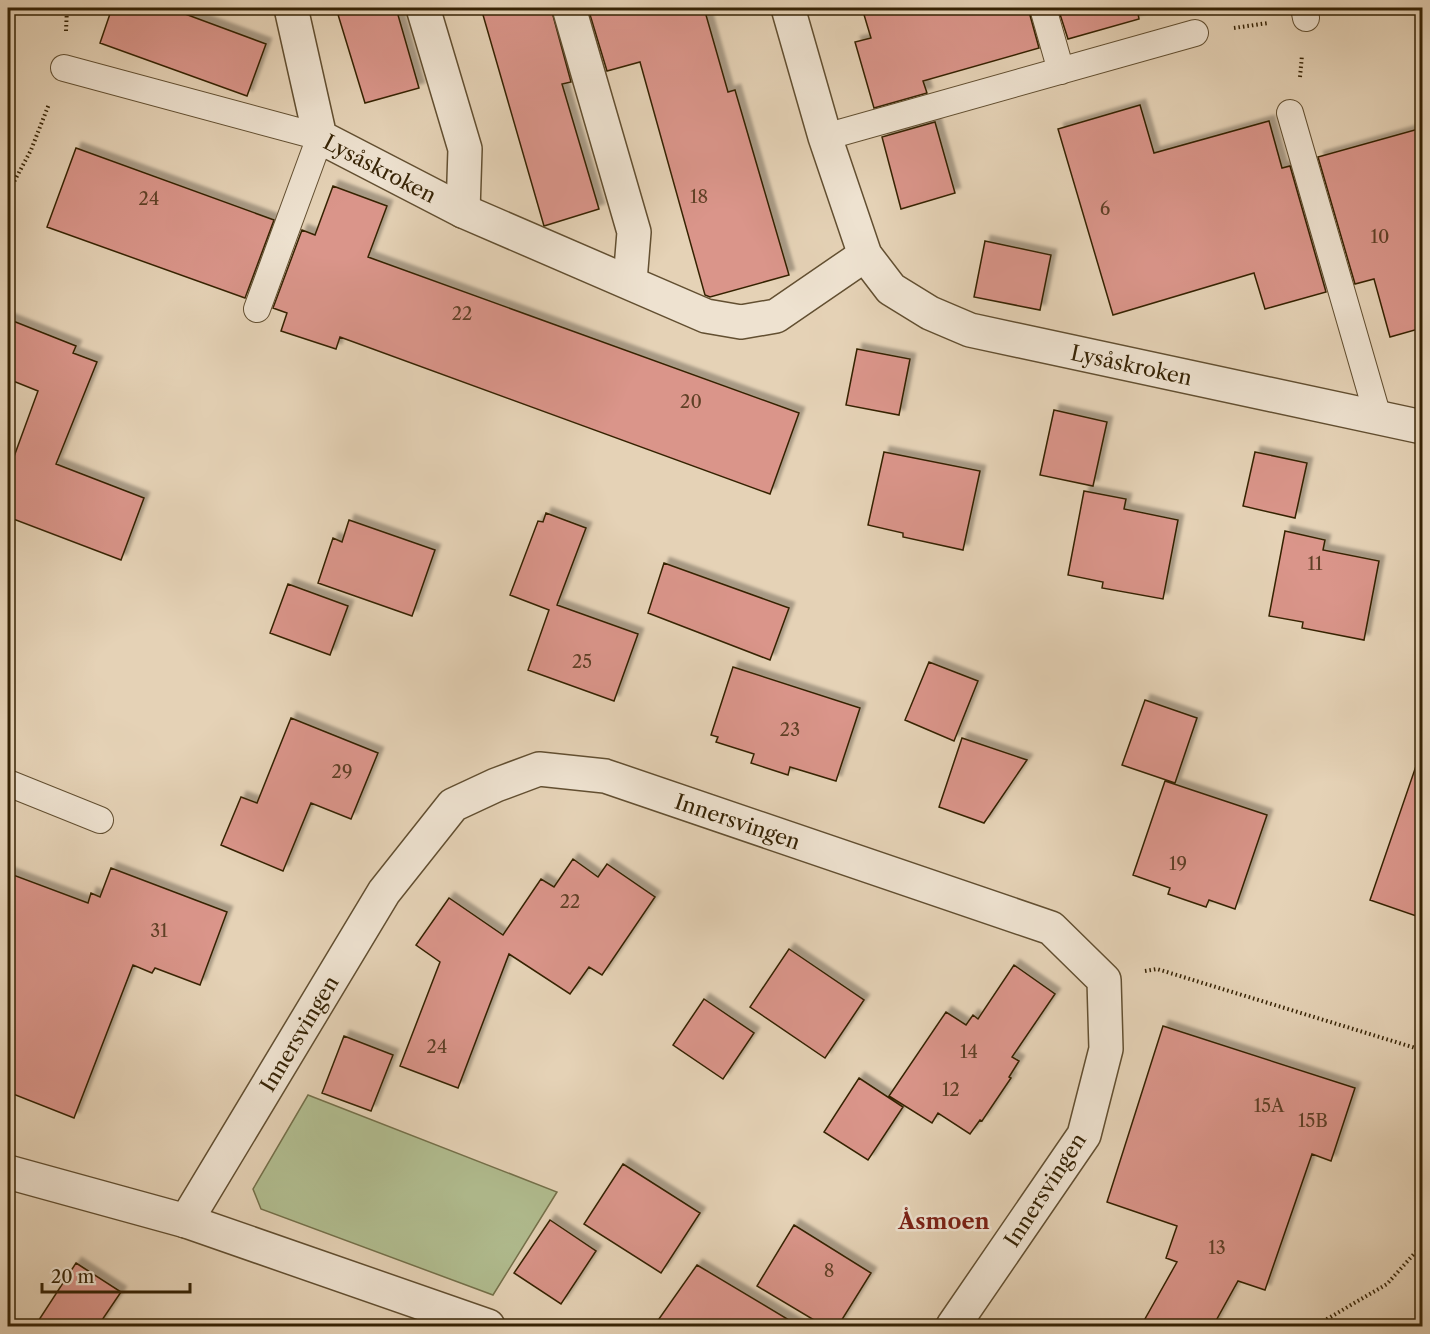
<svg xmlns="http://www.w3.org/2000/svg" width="1430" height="1334" viewBox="0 0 1430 1334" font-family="'Libre Caslon Text',serif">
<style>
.green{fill:#b1bd90;stroke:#74704a;stroke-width:1.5}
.building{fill:#da958a;stroke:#362305;stroke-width:1.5;filter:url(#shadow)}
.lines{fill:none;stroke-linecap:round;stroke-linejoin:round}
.lane-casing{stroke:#624f31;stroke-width:28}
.street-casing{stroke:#624f31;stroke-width:36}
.path{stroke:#362305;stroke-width:4;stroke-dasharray:1.5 3;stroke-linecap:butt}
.lane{stroke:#eee2d0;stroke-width:26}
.street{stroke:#eee2d0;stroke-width:33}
.labels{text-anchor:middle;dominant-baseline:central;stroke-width:5;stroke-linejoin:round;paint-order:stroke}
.number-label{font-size:18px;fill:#5f4026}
.street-label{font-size:21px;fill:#362305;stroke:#eee2d0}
.neighbourhood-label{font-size:22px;font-weight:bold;fill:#7a1f14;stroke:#eee2d0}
</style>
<defs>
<filter id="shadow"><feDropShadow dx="5.5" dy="-5.5" stdDeviation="1.5" flood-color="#0004"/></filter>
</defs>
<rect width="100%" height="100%" fill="#e5d2b6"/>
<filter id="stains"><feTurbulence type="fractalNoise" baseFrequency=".00333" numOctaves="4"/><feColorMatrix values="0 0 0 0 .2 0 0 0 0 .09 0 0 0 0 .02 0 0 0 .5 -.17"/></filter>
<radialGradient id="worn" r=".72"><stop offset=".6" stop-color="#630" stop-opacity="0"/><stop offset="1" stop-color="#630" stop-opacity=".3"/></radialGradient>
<!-- green -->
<path class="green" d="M 308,1095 L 557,1192 L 493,1295 L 261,1209 L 253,1189 Z"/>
<!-- building -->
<path class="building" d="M 112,8 L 169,8 L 266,44 L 247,96 L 100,43 Z
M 336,8 L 396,8 L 419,88 L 365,103 Z
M 481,8 L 551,8 L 571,82 L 562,84 L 599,209 L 544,226 Z
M 588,8 L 704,8 L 728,92 L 735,90 L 789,275 L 710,297 L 705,295 L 640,62 L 607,71 Z
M 862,8 L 1028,8 L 1039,48 L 923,81 L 927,93 L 874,108 L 855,42 L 871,38 Z
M 1058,8 L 1137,8 L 1139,19 L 1068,39 Z
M 1140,105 L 1154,153 L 1269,121 L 1282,168 L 1290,166 L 1326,292 L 1265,309 L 1254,273 L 1113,315 L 1058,129 Z
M 935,122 L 955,193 L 901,209 L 882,137 Z
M 1422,128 L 1422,328 L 1390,337 L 1374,279 L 1355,284 L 1318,157 Z
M 76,148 L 274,220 L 245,298 L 47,227 Z
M 333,186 L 387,206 L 368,257 L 799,413 L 770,494 L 340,337 L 336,349 L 281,331 L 287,313 L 273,308 L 302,230 L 315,235 Z
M 985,241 L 1051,255 L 1040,310 L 974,297 Z
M 8,319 L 76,346 L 73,353 L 97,362 L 56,464 L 144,498 L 121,560 L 8,517 L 8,473 L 38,391 L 8,379 Z
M 857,349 L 910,359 L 899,415 L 846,405 Z
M 1054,410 L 1107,422 L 1093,486 L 1040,475 Z
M 884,452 L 980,471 L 963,550 L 903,537 L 903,533 L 868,525 Z
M 1255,452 L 1307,463 L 1295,518 L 1243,506 Z
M 1084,491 L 1126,499 L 1124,509 L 1178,520 L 1163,599 L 1102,588 L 1103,582 L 1068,575 Z
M 546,513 L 586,528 L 557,605 L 638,634 L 614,701 L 528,670 L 549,610 L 510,595 L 538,521 L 543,522 Z
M 349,520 L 435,550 L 412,616 L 318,583 L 333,538 L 342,542 Z
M 1285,531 L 1325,540 L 1323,550 L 1379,561 L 1364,640 L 1302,628 L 1303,622 L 1269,616 Z
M 664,563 L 789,608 L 770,660 L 648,613 Z
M 288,584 L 348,606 L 330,655 L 270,633 Z
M 929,662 L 978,681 L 954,741 L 905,720 Z
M 733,667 L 860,708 L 836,781 L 790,767 L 788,775 L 751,763 L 754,754 L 716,742 L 718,737 L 711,735 Z
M 1145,700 L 1197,718 L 1175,783 L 1122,765 Z
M 291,718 L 378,753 L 351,819 L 311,803 L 283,871 L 221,845 L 241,797 L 257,803 Z
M 962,738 L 1027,760 L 984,823 L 939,807 Z
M 1416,766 L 1422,767 L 1422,918 L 1370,900 Z
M 1165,781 L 1267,815 L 1235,909 L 1209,900 L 1206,907 L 1168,894 L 1170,888 L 1133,875 Z
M 573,859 L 598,877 L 607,864 L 655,897 L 602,975 L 589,967 L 570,994 L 509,954 L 458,1088 L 400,1066 L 440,962 L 416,945 L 449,898 L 503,935 L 541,879 L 554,887 Z
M 111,868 L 227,912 L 200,985 L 155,968 L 152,973 L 133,965 L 74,1118 L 8,1092 L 8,873 L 88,903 L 91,893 L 100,897 Z
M 789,949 L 864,1000 L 825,1058 L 750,1007 Z
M 1014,965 L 1055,994 L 1012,1057 L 1019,1061 L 1009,1077 L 1011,1078 L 982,1121 L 980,1120 L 970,1134 L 938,1113 L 932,1123 L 889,1096 L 946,1012 L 966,1025 L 973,1015 L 978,1019 Z
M 704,999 L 754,1033 L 723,1079 L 673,1045 Z
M 1163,1026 L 1355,1088 L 1331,1161 L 1312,1154 L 1265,1290 L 1238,1281 L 1213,1326 L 1141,1326 L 1177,1262 L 1166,1258 L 1177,1226 L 1107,1202 Z
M 344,1036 L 393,1055 L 371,1111 L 322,1093 Z
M 859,1078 L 903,1107 L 868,1160 L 824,1132 Z
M 623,1164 L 700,1213 L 661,1273 L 584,1224 Z
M 550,1220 L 596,1251 L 561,1304 L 514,1273 Z
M 794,1225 L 871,1273 L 838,1326 L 824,1326 L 757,1286 Z
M 76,1263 L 121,1292 L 98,1326 L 35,1326 Z
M 697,1265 L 799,1326 L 654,1326 Z"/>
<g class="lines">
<!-- lane casing -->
<g class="lane-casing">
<path id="lane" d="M 1043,8 L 1061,71
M 1304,8 L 1306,18
M 64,68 L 320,137 L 257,309
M 1290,113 L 1378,417
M 825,137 L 1195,33
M 8,783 L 100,820"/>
</g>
<!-- street casing -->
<g class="street-casing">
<g id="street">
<path id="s1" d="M 291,8 L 320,137 L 463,211 L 706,316 L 741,322 L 776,316 L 865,255"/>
<path d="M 423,8 L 465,149 L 463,211"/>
<path d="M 569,8 L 634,232 L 630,281"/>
<path id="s2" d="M 788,8 L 825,137 L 865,255 L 891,289 L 930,313 L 970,330 L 1422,427"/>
<path d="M 8,1172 L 186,1221 L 488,1326"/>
<path id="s3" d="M 186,1221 L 384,892 L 453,805 L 496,785 L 539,769 L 605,776 L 1051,928 L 1104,980 L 1106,1049 L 1084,1135 L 953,1326"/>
</g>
</g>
<!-- path -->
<path class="path" d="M 1344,11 L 1362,8
M 1234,28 L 1268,23
M 66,31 L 67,8
M 1300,77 L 1302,55
M 8,193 L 31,150 L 49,104
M 1145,971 L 1157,969 L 1422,1050
M 1315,1326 L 1387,1284 L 1422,1245"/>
<!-- lane -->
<use href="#lane" class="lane"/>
<!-- street -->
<use href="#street" class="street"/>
</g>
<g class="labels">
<!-- number labels -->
<g class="number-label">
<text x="699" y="197">18</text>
<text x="149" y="199">24</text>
<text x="1105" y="209">6</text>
<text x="1380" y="237">10</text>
<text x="462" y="314">22</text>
<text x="691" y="402">20</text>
<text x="1315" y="564">11</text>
<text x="582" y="662">25</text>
<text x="790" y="730">23</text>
<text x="342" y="772">29</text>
<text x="1178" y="864">19</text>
<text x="570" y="902">22</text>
<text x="159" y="931">31</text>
<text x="437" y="1047">24</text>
<text x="969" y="1052">14</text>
<text x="951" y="1090">12</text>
<text x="1269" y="1106">15A</text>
<text x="1313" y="1121">15B</text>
<text x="1217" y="1248">13</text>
<text x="829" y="1271">8</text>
</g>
<!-- street labels -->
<g class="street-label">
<text stroke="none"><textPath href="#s1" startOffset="200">Lysåskroken</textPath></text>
<text stroke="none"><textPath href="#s2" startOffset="556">Lysåskroken</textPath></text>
<text stroke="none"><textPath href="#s3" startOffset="795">Innersvingen</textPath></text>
<text stroke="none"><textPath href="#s3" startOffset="219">Innersvingen</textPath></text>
<text transform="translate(1045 1190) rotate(-57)">Innersvingen</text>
</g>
<!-- neighbourhood labels -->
<g class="neighbourhood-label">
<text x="944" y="1221">Åsmoen</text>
</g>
</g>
<!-- margin -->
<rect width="1430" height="1334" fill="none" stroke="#e5d2b6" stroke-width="30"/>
<rect x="9" y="9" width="1412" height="1316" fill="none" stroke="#362305" stroke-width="3"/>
<rect x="15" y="15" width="1400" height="1304" fill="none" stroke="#362305" stroke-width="1.5"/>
<!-- scale -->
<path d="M42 1283v9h148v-9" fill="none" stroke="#362305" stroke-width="3"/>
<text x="51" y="1283" font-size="18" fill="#362305" stroke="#eee2d0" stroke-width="4.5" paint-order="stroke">20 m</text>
<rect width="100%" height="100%" filter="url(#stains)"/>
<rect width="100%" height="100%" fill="url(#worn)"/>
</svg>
